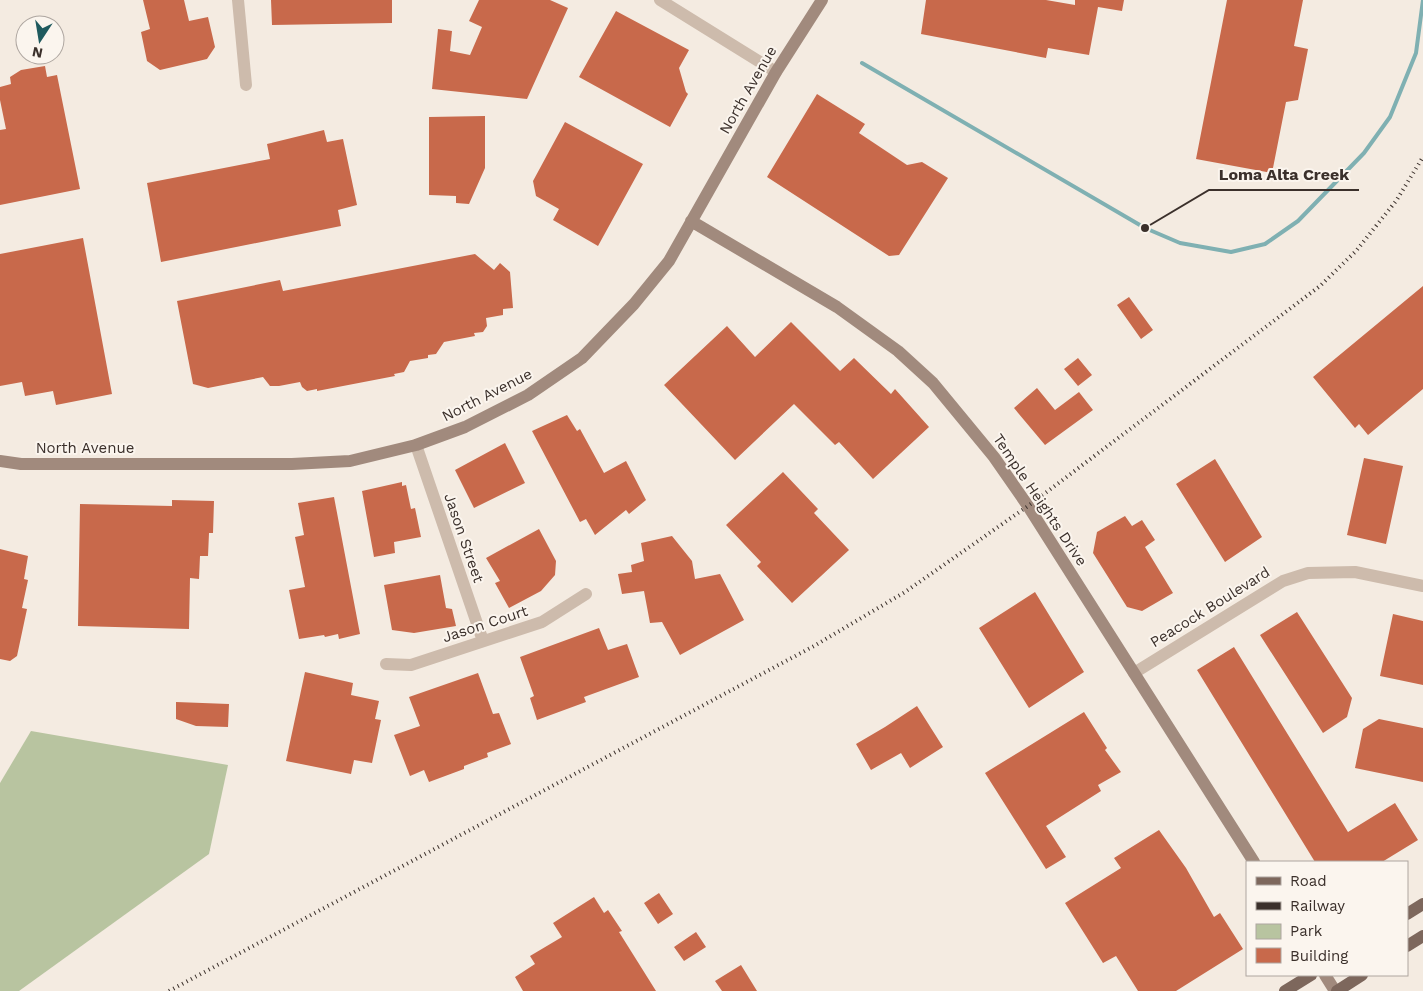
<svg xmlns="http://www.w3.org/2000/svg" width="1423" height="991" viewBox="0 0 1423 991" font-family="'Work Sans',sans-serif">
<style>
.green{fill:#b8c4a0}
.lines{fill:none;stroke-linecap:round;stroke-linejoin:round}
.stream{stroke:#7fb0b2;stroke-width:4}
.building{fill:#c8694b}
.street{stroke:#cdbbac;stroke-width:12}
.secondary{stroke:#a18a7d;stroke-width:12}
.primary{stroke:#7d675c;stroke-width:12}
.rail{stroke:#3b302b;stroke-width:4;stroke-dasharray:1 4;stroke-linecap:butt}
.labels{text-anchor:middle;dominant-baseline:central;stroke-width:4;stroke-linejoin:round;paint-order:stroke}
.street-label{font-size:15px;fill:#3b302b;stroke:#fbf5ee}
.leader{fill:none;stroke:#3b302b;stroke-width:2}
.callout-dot{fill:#3b302b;stroke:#fbf5ee;stroke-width:2}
.callout-label{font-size:16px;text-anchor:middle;font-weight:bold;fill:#3b302b;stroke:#fbf5ee;stroke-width:4;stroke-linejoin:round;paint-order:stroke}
</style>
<rect width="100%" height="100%" fill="#f4ebe1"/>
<!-- green -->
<path class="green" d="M 31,731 L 228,765 L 209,854 L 19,991 L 0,991 L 0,783 Z"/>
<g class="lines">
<!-- stream -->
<path class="stream" d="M 862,63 L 1145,228 L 1180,243 L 1231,252 L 1265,244 L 1298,221 L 1364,153 L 1390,117 L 1416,53 L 1423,0"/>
</g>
<!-- building -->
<path class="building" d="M 143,0 L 184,0 L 189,21 L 208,17 L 215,47 L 207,59 L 160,70 L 147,61 L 141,32 L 150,29 Z
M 271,0 L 392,0 L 392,23 L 272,25 Z
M 479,0 L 550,0 L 568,8 L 527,99 L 432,89 L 438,29 L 452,31 L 450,51 L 470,55 L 482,27 L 469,21 Z
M 926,0 L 1046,0 L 1075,5 L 1075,0 L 1124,0 L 1122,11 L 1098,7 L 1089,55 L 1048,48 L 1046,58 L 921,34 Z
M 1227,0 L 1303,0 L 1294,46 L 1308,49 L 1298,100 L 1286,102 L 1272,173 L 1196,159 Z
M 616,11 L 689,50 L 679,68 L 686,92 L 688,94 L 670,127 L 579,77 Z
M 45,66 L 47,77 L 57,75 L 80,189 L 0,205 L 0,130 L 6,129 L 0,100 L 0,87 L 11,84 L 10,77 L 21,70 Z
M 817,94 L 865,124 L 859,133 L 907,165 L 922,162 L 948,178 L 899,255 L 889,256 L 767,177 Z
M 485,116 L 485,168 L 469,204 L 456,203 L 456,196 L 429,195 L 429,117 Z
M 565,122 L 643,164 L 598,246 L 553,220 L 559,209 L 536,196 L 533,181 Z
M 324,130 L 327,142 L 343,139 L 357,205 L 338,210 L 341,226 L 161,262 L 147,183 L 270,159 L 267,144 Z
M 83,238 L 112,394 L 56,405 L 53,391 L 25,396 L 22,382 L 0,386 L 0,254 Z
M 475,254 L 494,270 L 500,263 L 510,272 L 513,308 L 503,309 L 503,315 L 486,318 L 487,326 L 483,332 L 474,333 L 475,336 L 444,342 L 436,354 L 428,355 L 428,358 L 410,361 L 404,372 L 394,374 L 395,376 L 317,391 L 317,389 L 307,391 L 302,387 L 300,382 L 279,386 L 270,386 L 263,377 L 208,388 L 193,384 L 177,301 L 280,280 L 283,291 Z
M 1423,286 L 1423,389 L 1368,435 L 1359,424 L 1355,428 L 1313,377 Z
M 1129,297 L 1153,330 L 1141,339 L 1117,305 Z
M 791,322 L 840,371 L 854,358 L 891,394 L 895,389 L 929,427 L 873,479 L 839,442 L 835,445 L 794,404 L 735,460 L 664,385 L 727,326 L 755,357 Z
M 1078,358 L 1092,375 L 1078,386 L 1064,369 Z
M 1037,388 L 1055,410 L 1079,392 L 1093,410 L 1045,445 L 1014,408 Z
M 567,415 L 577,431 L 580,429 L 604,473 L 626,461 L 646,500 L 629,514 L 626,510 L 595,535 L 586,519 L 580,522 L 532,431 Z
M 505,443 L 525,483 L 474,508 L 455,470 Z
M 1364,458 L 1403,466 L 1386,544 L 1347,535 Z
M 1215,459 L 1262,537 L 1225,562 L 1176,484 Z
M 783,472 L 818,509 L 814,513 L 849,550 L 792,603 L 757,566 L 761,562 L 726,525 Z
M 402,482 L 402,486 L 406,485 L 411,509 L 415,508 L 421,537 L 394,542 L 395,553 L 374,557 L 362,491 Z
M 334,497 L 360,634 L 339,639 L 338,634 L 325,637 L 324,635 L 299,639 L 289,590 L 305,587 L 295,537 L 304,535 L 298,503 Z
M 172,500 L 214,501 L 213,533 L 209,533 L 208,556 L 200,556 L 199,579 L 190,578 L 189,629 L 78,626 L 80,504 L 172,506 Z
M 1125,516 L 1132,526 L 1142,520 L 1155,540 L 1145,547 L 1173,593 L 1142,611 L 1127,607 L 1093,553 L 1097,532 Z
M 539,529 L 556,561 L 555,575 L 541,591 L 509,608 L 495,583 L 500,581 L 486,558 Z
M 672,536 L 692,561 L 695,579 L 720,574 L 744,620 L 680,655 L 662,622 L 650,623 L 644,591 L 622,594 L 618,574 L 632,572 L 631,565 L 644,561 L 641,543 Z
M 0,549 L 28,556 L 24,579 L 28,580 L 22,608 L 27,609 L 17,656 L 10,661 L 0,659 Z
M 440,575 L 446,608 L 452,609 L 456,626 L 414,633 L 392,630 L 384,585 Z
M 1035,592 L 1084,672 L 1029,708 L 979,628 Z
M 1297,612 L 1352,698 L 1347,717 L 1323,733 L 1260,635 Z
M 1393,614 L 1423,621 L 1423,685 L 1380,676 Z
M 599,628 L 608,650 L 627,644 L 639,677 L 584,697 L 586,702 L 537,720 L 530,698 L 534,696 L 520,657 Z
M 1234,647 L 1348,832 L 1395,803 L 1418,840 L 1382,862 L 1315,862 L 1197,670 Z
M 305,672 L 353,683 L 351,695 L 379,701 L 375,719 L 381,720 L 372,763 L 354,760 L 351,774 L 286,761 Z
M 478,673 L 493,714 L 499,713 L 511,744 L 487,753 L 488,757 L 464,766 L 464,769 L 429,782 L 424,770 L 410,776 L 394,735 L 420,726 L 409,697 Z
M 176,702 L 229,704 L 228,727 L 196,726 L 176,719 Z
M 917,706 L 943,747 L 910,768 L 901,753 L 871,770 L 856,744 L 885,727 Z
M 1084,712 L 1107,748 L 1105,750 L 1121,772 L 1098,785 L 1101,791 L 1046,826 L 1066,857 L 1046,869 L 985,773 Z
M 1379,719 L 1423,728 L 1423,782 L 1355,768 L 1363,729 Z
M 1159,830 L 1186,868 L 1214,917 L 1220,913 L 1243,949 L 1176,991 L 1138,991 L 1116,956 L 1103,963 L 1065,903 L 1121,868 L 1114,858 Z
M 659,893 L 673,914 L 658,924 L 644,903 Z
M 594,897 L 604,913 L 608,910 L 622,931 L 619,932 L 656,991 L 523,991 L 515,977 L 535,964 L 530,956 L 562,937 L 553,923 Z
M 696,932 L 706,947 L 684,961 L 674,947 Z
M 741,965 L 757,991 L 722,991 L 715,981 Z"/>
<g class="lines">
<!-- street -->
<path class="street" d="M 238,0 L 246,85
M 660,0 L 776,72
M 416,445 L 483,641
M 386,664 L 411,665 L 542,622 L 586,594
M 1134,673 L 1283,581 L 1308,573 L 1355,572 L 1423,586"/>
<!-- secondary -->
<path class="secondary" d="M 691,221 L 837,307 L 898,351 L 933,383 L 994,457 L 1028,506 L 1254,862
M 0,461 L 21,464 L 292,464 L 350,461 L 416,445 L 465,427 L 528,395 L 582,358 L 634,304 L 669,261 L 776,72 L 822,0
M 1325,975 L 1335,991"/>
<!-- primary -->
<path class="primary" d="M 1407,914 L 1423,904
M 1407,946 L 1423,936
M 1285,991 L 1311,975
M 1337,991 L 1362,975"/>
<!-- rail -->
<path class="rail" d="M 169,991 L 814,646 L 905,592 L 1028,506 L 1320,286 L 1356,251 L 1396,201 L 1423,157"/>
</g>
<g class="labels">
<!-- street labels -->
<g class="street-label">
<text transform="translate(748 90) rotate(-60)">North Avenue</text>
<text transform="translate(487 395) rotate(-27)">North Avenue</text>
<text x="85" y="448">North Avenue</text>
<text transform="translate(1040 500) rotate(56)">Temple Heights Drive</text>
<text transform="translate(464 538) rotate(71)">Jason Street</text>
<text transform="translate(1210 607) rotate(-32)">Peacock Boulevard</text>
<text transform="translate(485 624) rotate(-18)">Jason Court</text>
</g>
</g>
<!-- callouts -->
<path class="leader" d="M1145 228L1209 190H1359"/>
<circle class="callout-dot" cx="1145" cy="228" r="5"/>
<g class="callout-label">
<text x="1284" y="180">Loma Alta Creek</text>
</g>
<!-- legend -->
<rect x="1246" y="861" width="162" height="115" fill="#fbf5ee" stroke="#aea6a0"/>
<rect x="1256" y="877" width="25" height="8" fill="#7d675c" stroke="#aea6a0"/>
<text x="1290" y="886" font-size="15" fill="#3b302b">Road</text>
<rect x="1256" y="902" width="25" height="8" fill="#3b302b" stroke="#aea6a0"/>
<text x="1290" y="911" font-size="15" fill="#3b302b">Railway</text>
<rect x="1256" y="924" width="25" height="15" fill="#b8c4a0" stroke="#aea6a0"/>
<text x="1290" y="936" font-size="15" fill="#3b302b">Park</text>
<rect x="1256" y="948" width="25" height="15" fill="#c8694b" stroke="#aea6a0"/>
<text x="1290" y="961" font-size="15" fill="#3b302b">Building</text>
<!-- north arrow -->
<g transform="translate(40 40) rotate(192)"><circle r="24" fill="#fbf5ee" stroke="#aea6a0"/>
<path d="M0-4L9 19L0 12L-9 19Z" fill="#1f5a5e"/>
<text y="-8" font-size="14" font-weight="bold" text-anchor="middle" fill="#3b302b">N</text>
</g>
</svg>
